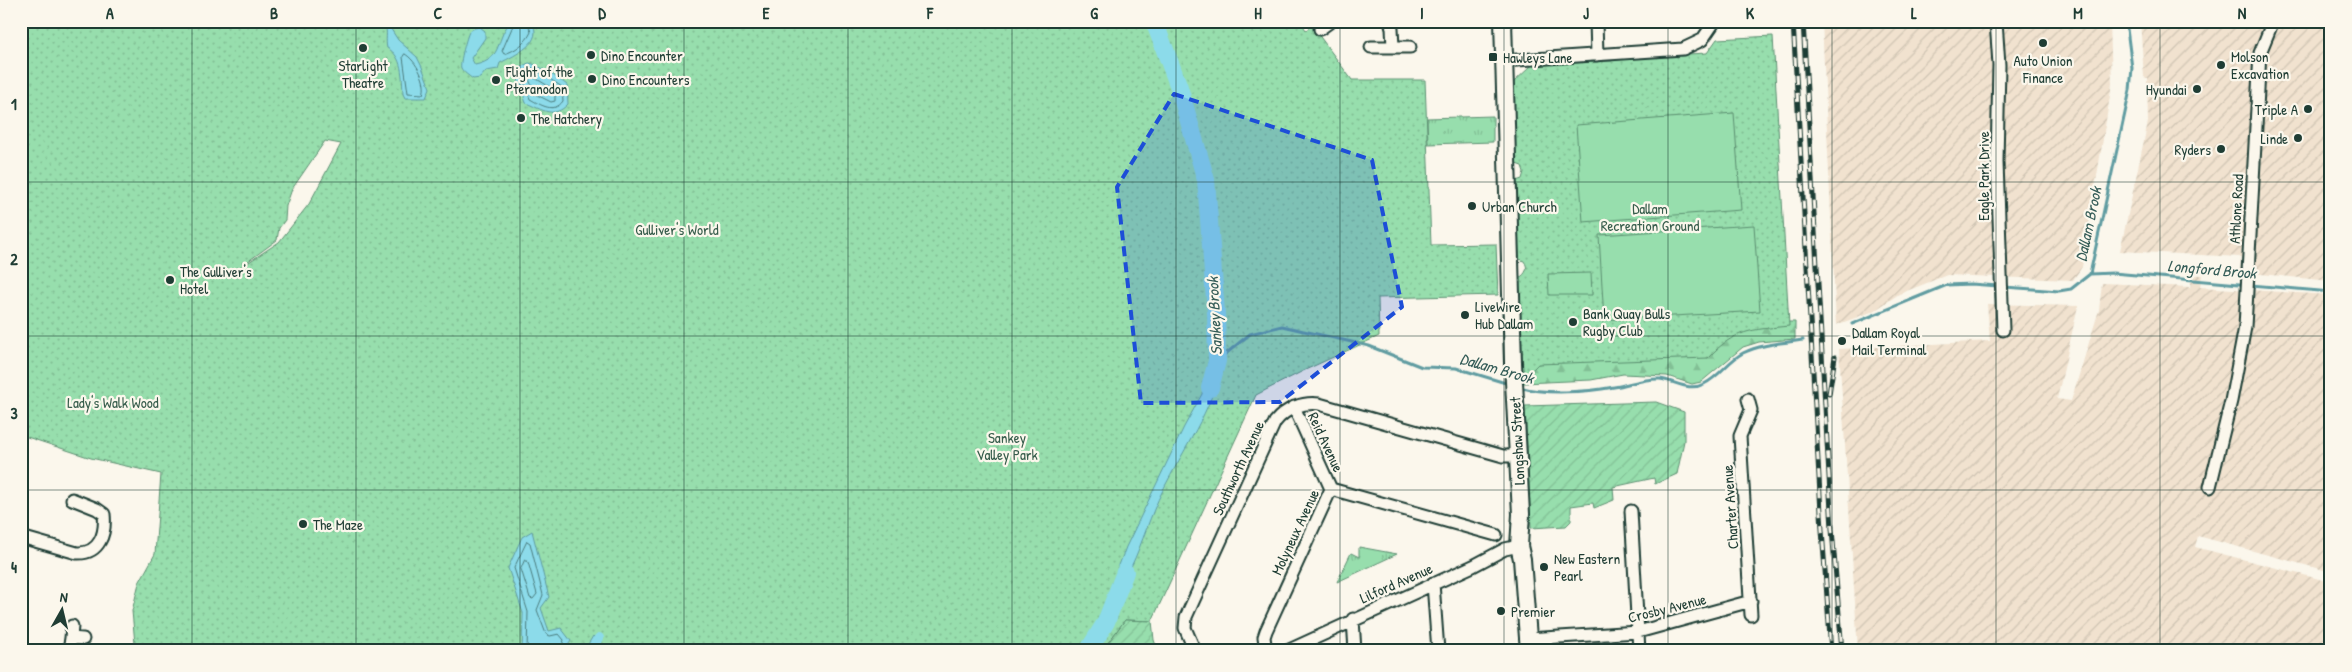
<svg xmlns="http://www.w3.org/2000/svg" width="2352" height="672" viewBox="0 0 2352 672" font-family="'Patrick Hand',sans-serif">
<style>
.industrial{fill:url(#industrial-furrows)}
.grass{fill:url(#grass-tufts);stroke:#5b8e70}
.forest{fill:url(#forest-firs);stroke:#5b8e70}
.park{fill:url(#park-dots);stroke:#5b8e70;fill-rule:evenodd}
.garden{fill:url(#garden-furrows);stroke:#5b8e70}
.pitch{fill:#97dead;stroke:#5b8e70}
.water{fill:#8cdbea;stroke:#609ca1}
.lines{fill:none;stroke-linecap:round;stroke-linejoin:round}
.shore{stroke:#4b7c7d;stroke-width:1}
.stream{stroke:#609ca1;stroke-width:3}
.canal{stroke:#8cdbea;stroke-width:10}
.river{stroke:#8cdbea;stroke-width:18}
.street-casing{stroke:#1f3d34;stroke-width:15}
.secondary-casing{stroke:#1f3d34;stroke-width:20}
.street{stroke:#fbf7ec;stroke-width:11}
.secondary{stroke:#fbf7ec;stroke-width:16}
.rail-casing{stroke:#1f3d34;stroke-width:5}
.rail{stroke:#fbf7ec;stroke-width:3;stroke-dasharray:9;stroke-linecap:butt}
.marked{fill:#1d4ed8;fill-opacity:0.2;stroke:#1d4ed8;stroke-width:4;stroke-dasharray:10 6;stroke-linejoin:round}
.grid{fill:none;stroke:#1f3d34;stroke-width:1;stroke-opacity:0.55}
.poi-dot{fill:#1f3d34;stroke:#fbf7ec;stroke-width:2}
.labels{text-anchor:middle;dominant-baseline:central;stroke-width:4.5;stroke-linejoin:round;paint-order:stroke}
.poi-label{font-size:15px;fill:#1f3d34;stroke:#fbf7ec;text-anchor:start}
.street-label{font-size:15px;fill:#1f3d34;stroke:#fbf7ec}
.park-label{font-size:15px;fill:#375d4c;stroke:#fbf7ec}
.water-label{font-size:16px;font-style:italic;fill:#355d58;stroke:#fbf7ec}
.neatline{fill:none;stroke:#1f3d34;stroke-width:2}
.grid-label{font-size:16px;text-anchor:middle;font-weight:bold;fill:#1f3d34}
</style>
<defs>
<pattern id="industrial-furrows" width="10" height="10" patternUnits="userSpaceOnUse" patternTransform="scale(1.25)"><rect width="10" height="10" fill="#f1e2cf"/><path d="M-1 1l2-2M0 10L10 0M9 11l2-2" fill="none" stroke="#cec3b2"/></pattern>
<pattern id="grass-tufts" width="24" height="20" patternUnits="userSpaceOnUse" patternTransform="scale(1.25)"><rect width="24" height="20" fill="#97dead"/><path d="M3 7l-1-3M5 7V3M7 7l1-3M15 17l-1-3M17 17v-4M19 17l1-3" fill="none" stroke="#82bf95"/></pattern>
<pattern id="forest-firs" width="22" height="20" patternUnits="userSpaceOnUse" patternTransform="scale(1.25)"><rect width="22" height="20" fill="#97dead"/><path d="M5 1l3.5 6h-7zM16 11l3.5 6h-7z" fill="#82bf95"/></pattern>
<pattern id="park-dots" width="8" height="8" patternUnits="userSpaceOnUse" patternTransform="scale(1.25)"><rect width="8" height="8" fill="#97dead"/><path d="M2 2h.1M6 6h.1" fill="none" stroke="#82bf95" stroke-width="1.8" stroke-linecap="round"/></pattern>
<pattern id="garden-furrows" width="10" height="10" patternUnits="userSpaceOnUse" patternTransform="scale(1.25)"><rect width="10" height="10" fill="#97dead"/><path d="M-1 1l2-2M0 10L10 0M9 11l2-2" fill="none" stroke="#82bf95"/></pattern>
</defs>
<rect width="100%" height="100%" fill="#fbf7ec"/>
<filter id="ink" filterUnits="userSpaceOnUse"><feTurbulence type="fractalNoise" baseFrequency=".02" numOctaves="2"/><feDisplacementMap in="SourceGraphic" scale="10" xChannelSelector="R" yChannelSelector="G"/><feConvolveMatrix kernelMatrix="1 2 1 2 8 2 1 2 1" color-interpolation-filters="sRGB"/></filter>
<g filter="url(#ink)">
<!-- industrial -->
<path class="industrial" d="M 1822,21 L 2110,21 L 2112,84 L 2082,267 L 2073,280 L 1947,275 L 1899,294 L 1874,311 L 1836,325 Z
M 2140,21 L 2331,21 L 2331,281 L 2240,272 L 2241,257 L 2120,251 L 2148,122 L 2147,78 L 2144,77 Z
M 2193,275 L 2202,275 L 2200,287 L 2331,295 L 2331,572 L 2198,536 L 2195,547 L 2331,582 L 2331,651 L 1858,651 L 1839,349 L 1990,341 L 1987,304 L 2078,306 L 2057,399 L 2071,401 L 2099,310 L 2102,283 L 2190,287 Z"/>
<!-- grass -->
<path class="grass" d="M 1493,116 L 1493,142 L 1428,144 L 1427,118 Z
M 1359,547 L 1397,554 L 1337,582 L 1351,553 L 1359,557 Z"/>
<!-- forest -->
<path class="forest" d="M 1776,322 L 1795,322 L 1795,339 L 1759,342 L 1743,347 L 1701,382 L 1692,384 L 1667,376 L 1623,374 L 1591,380 L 1523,383 L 1523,379 L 1538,364 L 1720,339 Z"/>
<!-- park -->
<path class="park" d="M 21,21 L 1300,21 L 1306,30 L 1312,26 L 1352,80 L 1425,80 L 1431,245 L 1496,244 L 1498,295 L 1378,298 L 1379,336 L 1303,371 L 1256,395 L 1152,621 L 1125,620 L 1102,651 L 132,651 L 135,644 L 132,611 L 139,583 L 155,554 L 161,474 L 91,458 L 21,435 ZM 325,141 L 341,144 L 309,204 L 279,242 L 228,276 L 277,240 L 279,228 L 285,220 L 286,206 L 292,189 Z
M 1773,36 L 1789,326 C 1751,330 1735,329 1708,358 L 1538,364 L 1523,379 L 1519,278 C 1526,274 1529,268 1524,261 L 1519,259 L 1516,181 L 1522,179 L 1524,172 L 1522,166 L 1516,164 L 1513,83 L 1532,65 L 1612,61 L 1613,58 L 1707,53 L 1717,39 Z"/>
<!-- garden -->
<path class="garden" d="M 1656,402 L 1684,412 L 1684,441 L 1677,474 L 1655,484 L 1654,478 L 1613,487 L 1614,500 L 1594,508 L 1593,503 L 1571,506 L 1571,521 L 1566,526 L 1531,528 L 1525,406 Z
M 1125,620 L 1152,621 L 1154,640 L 1158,651 L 1102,651 Z"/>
<!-- pitch -->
<path class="pitch" d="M 1734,113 L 1741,210 L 1583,222 L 1576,125 Z
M 1754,225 L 1760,311 L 1604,320 L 1599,235 Z
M 1591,273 L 1592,295 L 1549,295 L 1548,274 Z"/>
<!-- water -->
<path class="water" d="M 512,21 L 531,21 C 546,42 515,55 500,63 L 498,69 L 486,71 L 480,78 L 473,79 C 469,76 463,72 461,68 C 459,64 467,35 469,32 C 473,28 475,28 480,27 L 485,31 L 485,38 L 471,58 L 475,65 C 505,59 494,37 512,21 Z
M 387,23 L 398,40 L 417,57 L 422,67 L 430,88 L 426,98 L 405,98 L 403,94 C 402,77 403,56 387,48 C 385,40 388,33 385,25 Z
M 529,63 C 536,63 561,80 567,85 L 568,104 C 554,119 543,110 526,103 L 518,79 L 522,66 Z
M 1208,362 L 1221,366 C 1213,408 1182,452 1163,490 C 1150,515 1143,542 1131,567 C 1118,595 1104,621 1094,651 L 1082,651 L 1095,628 L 1126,547 L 1184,427 L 1202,394 Z
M 532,531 L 549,597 L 541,608 L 549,631 L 561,628 L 571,641 L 564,651 L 522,651 L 523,613 L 508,568 L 522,537 Z
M 593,636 L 602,646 L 599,651 L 584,651 Z"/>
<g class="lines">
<!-- shore -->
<path class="shore" d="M 515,21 L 502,51 L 504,54 C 515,51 526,43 531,32 L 527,21
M 405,54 C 416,60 428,83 423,94 L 408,93 L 403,57 Z
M 533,68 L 562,87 L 563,101 C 554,114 541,105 530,99 L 523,79 L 526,70 Z
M 530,75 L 555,90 L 555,101 L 551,102 L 535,94 L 529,79 Z
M 525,560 L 528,562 L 537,594 L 533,599 L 530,598 L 521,569 Z
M 527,651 L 528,612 L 514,568 L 527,541 L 530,543 L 543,595 L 537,610 L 546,634 L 550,636 L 559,634 L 564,640 L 560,651"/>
<!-- stream -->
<path class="stream" d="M 2090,274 L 2113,273 L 2331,292
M 2004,287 L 2059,291 L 2071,289 L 2090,274 L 2130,90 L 2132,68 L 2126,21
M 1852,324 L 1947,285 L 1971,284 L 1998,286
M 1217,361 L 1250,334 L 1282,326 L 1369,346 L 1422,367 L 1456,368 L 1509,384
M 1519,387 C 1546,395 1586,392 1614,387 C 1629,385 1644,378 1660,379 C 1675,381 1689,392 1704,384 C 1719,377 1728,361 1743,353 C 1761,344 1783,343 1803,340"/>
<!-- canal -->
<path class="canal" d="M 592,651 L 599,638"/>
<!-- river -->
<path class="river" d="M 1154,21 L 1179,87 L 1206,180 L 1216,313 L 1217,361 L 1210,388
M 1088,651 L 1106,622 L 1125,572"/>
<!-- street casing -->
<g class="street-casing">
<path id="street" d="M 1390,21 L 1392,28 L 1393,47
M 1596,21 L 1597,55
M 1996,21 L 1999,65 L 1997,162 L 2003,330
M 1320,29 L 1331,21
M 1371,47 L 1410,47
M 1503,61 L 1683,49 L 1702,40 L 1715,21
M 1748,399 L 1751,410 L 1740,436 L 1751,615
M 1294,407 L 1331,489
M 2210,487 L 2231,401 L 2245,327 L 2260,53 L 2273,21
M 1631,511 L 1639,651
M 21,537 L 77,553 C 100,554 106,533 104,514 L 97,509 L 72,499
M 1433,583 L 1438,651
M 1353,619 L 1355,651
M 72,626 L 71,638 L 83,639
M 1528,639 L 1638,632 L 1751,601
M 69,651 L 71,638
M 1195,651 L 1185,628 L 1186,617 L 1275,422 C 1286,408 1303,402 1319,404 L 1503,456 L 1517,456
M 1266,651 L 1264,637 L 1266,631 L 1331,489 L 1496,535
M 1287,651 L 1473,566 L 1505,549 L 1519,546"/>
</g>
<!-- secondary casing -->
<g class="secondary-casing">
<path id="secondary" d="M 1503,21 L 1513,363 L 1521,514 L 1519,546 L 1522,559 L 1529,651"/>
</g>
<!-- street -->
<use href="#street" class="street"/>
<!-- secondary -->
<use href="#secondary" class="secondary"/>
<!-- rail casing -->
<g class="rail-casing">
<path id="rail" d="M 1793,21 L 1822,530 L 1831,651
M 1803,21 L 1832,529 L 1842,651
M 1814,21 L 1815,27
M 1829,394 L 1835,357"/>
</g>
<!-- rail -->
<use href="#rail" class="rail"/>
</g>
</g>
<!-- marked area -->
<path class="marked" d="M 1174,94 L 1372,160 L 1402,307 L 1280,402 L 1141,403 L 1117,187 Z"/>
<!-- grid -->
<path class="grid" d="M 192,21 L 192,651M 356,21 L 356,651M 520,21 L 520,651M 684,21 L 684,651M 848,21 L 848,651M 1012,21 L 1012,651M 1176,21 L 1176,651M 1340,21 L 1340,651M 1504,21 L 1504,651M 1668,21 L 1668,651M 1832,21 L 1832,651M 1996,21 L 1996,651M 2160,21 L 2160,651M 21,182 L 2331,182M 21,336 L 2331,336M 21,490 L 2331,490"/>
<!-- markers -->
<g class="poi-dot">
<circle cx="2043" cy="43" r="5"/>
<circle cx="363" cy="48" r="5"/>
<circle cx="591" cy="55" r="5"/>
<rect x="1488" y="52" width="10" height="10" rx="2.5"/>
<circle cx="2221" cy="65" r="5"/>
<circle cx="592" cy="79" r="5"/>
<circle cx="496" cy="80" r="5"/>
<circle cx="2197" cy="89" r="5"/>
<circle cx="2308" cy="109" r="5"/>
<circle cx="521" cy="118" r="5"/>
<circle cx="2298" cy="138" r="5"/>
<circle cx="2221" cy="149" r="5"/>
<circle cx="1472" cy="206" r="5"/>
<circle cx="170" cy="280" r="5"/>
<circle cx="1465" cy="315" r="5"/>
<circle cx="1573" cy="322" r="5"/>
<circle cx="1842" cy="341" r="5"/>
<circle cx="303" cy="524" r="5"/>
<circle cx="1544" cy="567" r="5"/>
<circle cx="1501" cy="611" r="5"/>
</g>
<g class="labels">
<!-- poi labels -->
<g class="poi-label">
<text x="601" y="55">Dino Encounter</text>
<text x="2231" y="56">Molson<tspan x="2231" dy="17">Excavation</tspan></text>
<text x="1503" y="57">Hawleys Lane</text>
<text x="2043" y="60" text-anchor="middle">Auto Union<tspan x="2043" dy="17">Finance</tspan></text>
<text x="363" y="65" text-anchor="middle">Starlight<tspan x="363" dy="17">Theatre</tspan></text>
<text x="506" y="71">Flight of the<tspan x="506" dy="17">Pteranodon</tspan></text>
<text x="602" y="79">Dino Encounters</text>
<text x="2187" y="89" text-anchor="end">Hyundai</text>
<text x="2298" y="109" text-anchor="end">Triple A</text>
<text x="531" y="118">The Hatchery</text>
<text x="2288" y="138" text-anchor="end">Linde</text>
<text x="2211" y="149" text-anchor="end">Ryders</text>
<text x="1482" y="206">Urban Church</text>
<text x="180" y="271">The Gulliver's<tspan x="180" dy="17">Hotel</tspan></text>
<text x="1475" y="306">LiveWire<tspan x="1475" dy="17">Hub Dallam</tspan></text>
<text x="1583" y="313">Bank Quay Bulls<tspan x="1583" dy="17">Rugby Club</tspan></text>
<text x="1852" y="332">Dallam Royal<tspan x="1852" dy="17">Mail Terminal</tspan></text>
<text x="313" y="524">The Maze</text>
<text x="1554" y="558">New Eastern<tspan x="1554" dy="17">Pearl</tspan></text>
<text x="1511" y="611">Premier</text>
</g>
<!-- street labels -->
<g class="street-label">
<text transform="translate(1983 176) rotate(-90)">Eagle Park Drive</text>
<text transform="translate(2236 209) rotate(-87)">Athlone Road</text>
<text transform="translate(1517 441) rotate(-93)">Longshaw Street</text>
<text transform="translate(1326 442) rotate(65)">Reid Avenue</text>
<text transform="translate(1238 468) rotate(-65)">Southworth Avenue</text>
<text transform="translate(1730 507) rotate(-94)">Charter Avenue</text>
<text transform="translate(1295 532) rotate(-65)">Molyneux Avenue</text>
<text transform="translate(1396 583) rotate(-24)">Lilford Avenue</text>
<text transform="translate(1667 608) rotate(-14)">Crosby Avenue</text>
</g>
<!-- park labels -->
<g class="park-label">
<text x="1650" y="208">Dallam<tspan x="1650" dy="17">Recreation Ground</tspan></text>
<text x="677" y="229">Gulliver's World</text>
<text x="113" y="402">Lady's Walk Wood</text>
<text x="1007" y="437">Sankey<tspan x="1007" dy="17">Valley Park</tspan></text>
</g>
<!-- water labels -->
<g class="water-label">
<text transform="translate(2088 224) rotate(-78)">Dallam Brook</text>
<text transform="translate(2212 269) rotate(5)">Longford Brook</text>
<text transform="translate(1214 316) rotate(-93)">Sankey Brook</text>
<text transform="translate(1497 368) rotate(16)">Dallam Brook</text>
</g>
</g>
<!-- margin -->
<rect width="2352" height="672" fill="none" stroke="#fbf7ec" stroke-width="55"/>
<!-- north arrow -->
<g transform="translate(62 610) rotate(8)" stroke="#fbf7ec" stroke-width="4" paint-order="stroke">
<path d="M0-4L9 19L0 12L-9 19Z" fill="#1f3d34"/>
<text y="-8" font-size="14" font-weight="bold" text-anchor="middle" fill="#1f3d34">N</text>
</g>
<rect x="28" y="28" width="2296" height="616" class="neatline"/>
<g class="grid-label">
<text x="110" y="19">A</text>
<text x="274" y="19">B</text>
<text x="438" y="19">C</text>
<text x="602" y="19">D</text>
<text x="766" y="19">E</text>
<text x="930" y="19">F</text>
<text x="1094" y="19">G</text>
<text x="1258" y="19">H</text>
<text x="1422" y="19">I</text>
<text x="1586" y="19">J</text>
<text x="1750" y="19">K</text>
<text x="1914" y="19">L</text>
<text x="2078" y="19">M</text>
<text x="2242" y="19">N</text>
<text x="14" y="110">1</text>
<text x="14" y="265">2</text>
<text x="14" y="419">3</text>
<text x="14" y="573">4</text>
</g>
</svg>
